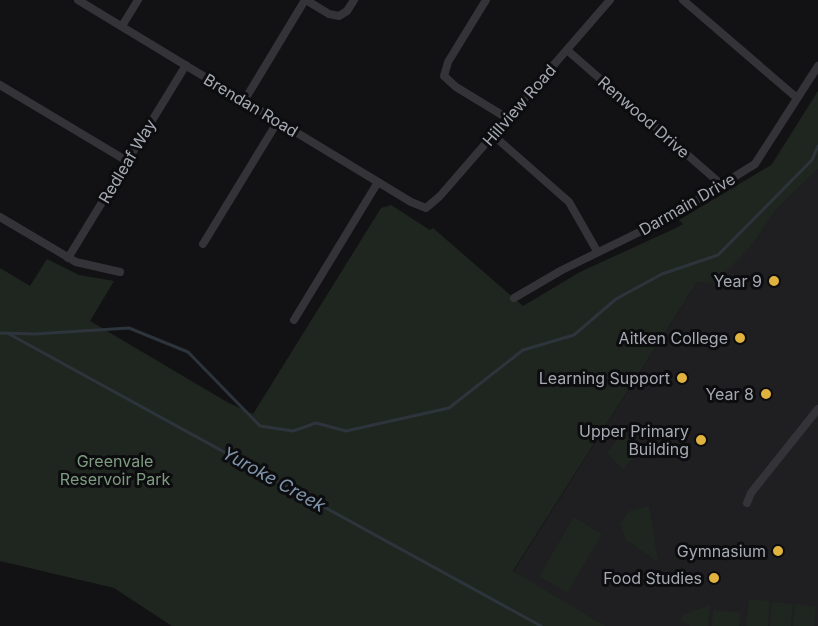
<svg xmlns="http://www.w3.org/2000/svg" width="818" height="626" viewBox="0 0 818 626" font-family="Inter,sans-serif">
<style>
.built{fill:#1f1e21}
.green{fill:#1f2620}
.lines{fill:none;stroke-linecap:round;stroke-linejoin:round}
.stream{stroke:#2d343b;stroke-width:3}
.street{stroke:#343438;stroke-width:8}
.poi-dot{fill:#e0b23e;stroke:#0d0d0f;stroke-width:2}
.labels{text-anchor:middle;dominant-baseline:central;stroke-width:6;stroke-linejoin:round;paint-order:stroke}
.street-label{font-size:16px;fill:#a5a9b3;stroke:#0d0d0f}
.poi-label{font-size:16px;fill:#a5a9b3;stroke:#0d0d0f;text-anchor:end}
.park-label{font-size:16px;fill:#7e9c81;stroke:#0d0d0f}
.water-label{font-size:18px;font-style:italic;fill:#7f94ab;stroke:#0d0d0f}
</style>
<rect width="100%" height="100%" fill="#121214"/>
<!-- built -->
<path class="built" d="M 818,91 L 818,626 L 606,626 L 513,572 Z"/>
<!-- green -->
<path class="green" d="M 818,91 L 818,169 L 776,209 L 751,246 L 714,283 L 697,282 L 513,571 L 606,626 L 172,626 L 114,588 L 0,561 L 0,268 L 30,286 L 47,259 L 79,275 L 114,281 L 90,321 L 227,402 L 253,414 L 381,208 L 391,205 L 430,230 L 433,228 L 523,306 L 580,272 L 676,228 L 683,224 L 679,220 L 773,164 Z
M 623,434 L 640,450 L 623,469 L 606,453 Z
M 649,506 L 658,562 L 626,540 L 620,524 L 629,511 Z
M 574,517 L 602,534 L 567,593 L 539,576 Z
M 749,599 L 770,601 L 768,626 L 746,626 Z
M 772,602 L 793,604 L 791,626 L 770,626 Z
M 795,604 L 816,607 L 814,626 L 793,626 Z
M 710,605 L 708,626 L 690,626 L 680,620 L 684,614 Z
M 713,610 L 740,613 L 739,626 L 712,626 Z"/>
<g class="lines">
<!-- stream -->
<path class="stream" d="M 0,333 L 35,334 L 129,328 L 188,352 L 260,426 L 293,431 L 316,423 L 346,431 L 449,408 L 523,350 L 574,335 L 616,299 L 662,274 L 718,255 L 812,160 L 818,146
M 9,334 L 541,626"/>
<!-- street -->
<path class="street" d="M 78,0 L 411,202 L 426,208 L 440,196 L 610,0
M 306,0 L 329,14 L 339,16 L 347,11 L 354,0
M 486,0 L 448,62 L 444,76 L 456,87 L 507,118
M 683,0 L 797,98
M 122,26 L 138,0
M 567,50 L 722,185
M 0,85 L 127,161
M 244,101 L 305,0
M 493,135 L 569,202 L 597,251
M 0,217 L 76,262 L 120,272
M 203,244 L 278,121
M 68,258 L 186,65
M 514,298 L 562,270 L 668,218 L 755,164 L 818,66
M 294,320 L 378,182
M 747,503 L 751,493 L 818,409"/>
</g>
<!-- markers -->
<g class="poi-dot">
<circle cx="774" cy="281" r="6"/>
<circle cx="740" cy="338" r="6"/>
<circle cx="682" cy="378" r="6"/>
<circle cx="766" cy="394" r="6"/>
<circle cx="701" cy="440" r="6"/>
<circle cx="778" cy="551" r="6"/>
<circle cx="714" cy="578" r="6"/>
</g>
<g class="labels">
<!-- street labels -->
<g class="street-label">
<text transform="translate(251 105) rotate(31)">Brendan Road</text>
<text transform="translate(519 105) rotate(-49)">Hillview Road</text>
<text transform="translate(644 117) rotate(41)">Renwood Drive</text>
<text transform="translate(127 161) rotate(-59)">Redleaf Way</text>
<text transform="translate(687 204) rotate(-30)">Darmain Drive</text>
</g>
<!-- poi labels -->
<g class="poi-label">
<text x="762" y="281">Year 9</text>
<text x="728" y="338">Aitken College</text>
<text x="670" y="378">Learning Support</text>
<text x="754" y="394">Year 8</text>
<text x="689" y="431">Upper Primary<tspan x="689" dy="18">Building</tspan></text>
<text x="766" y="551">Gymnasium</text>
<text x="702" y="578">Food Studies</text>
</g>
<!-- park labels -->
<g class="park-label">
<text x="115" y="461">Greenvale<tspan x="115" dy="18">Reservoir Park</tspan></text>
</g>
<!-- water labels -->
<g class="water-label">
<text transform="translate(274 479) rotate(29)">Yuroke Creek</text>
</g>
</g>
</svg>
